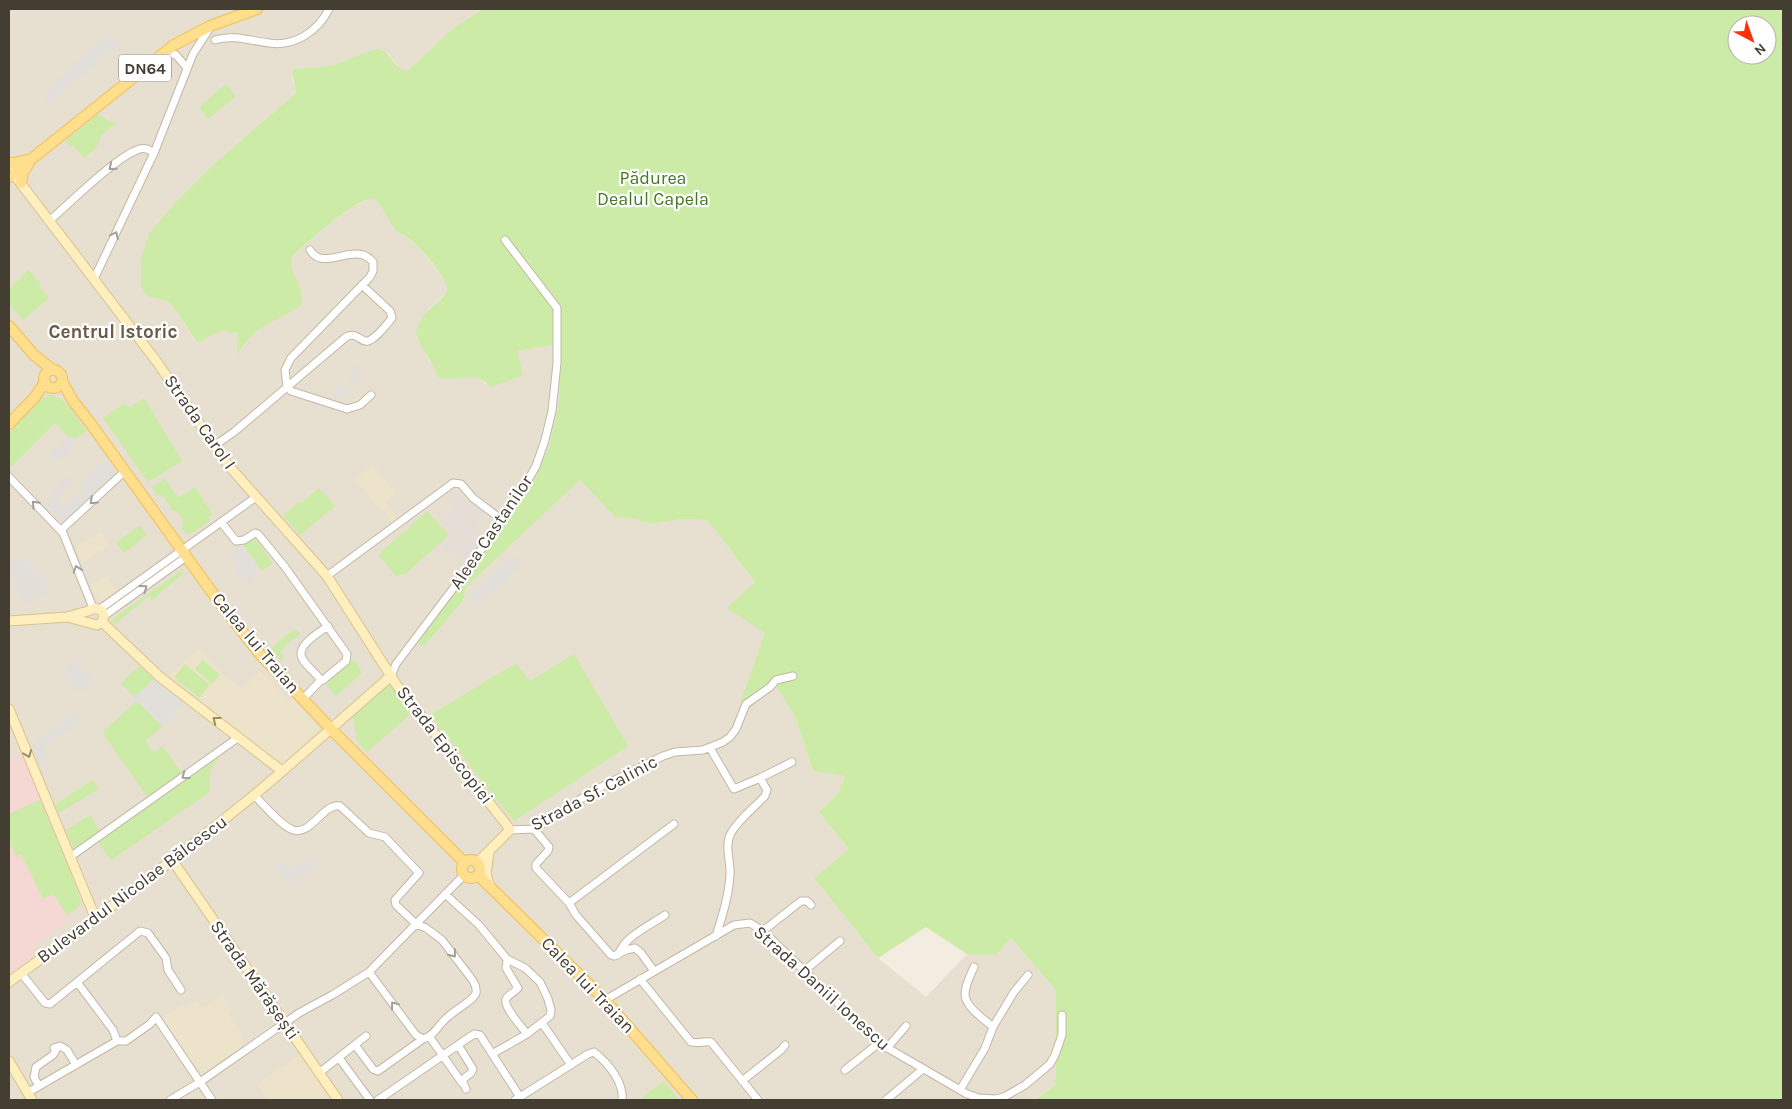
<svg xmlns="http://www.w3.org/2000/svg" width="1792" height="1109" viewBox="0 0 1792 1109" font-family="Karla,sans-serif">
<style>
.residential{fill:#e7dfcf}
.industrial{fill:#e4ded7}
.education{fill:#ede3ca}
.medical{fill:#f5d7d3}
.green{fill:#cceba6;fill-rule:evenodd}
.parking{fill:#e2dfdb}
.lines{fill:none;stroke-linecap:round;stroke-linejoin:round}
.street-casing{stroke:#c1b8a6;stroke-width:9}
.secondary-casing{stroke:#d7c38c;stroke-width:11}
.primary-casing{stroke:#eebf54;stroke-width:12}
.street{stroke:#fff;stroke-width:7}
.secondary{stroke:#ffefbf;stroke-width:9}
.primary{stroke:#ffde8e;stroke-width:10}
.oneway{stroke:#a29e98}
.oneway2{stroke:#988d71}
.labels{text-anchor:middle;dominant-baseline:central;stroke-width:4.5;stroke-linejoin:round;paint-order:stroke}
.shield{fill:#fff;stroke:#7c7770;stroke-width:1}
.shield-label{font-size:16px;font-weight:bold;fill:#443d32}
.park-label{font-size:18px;fill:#437a21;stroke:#fff}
.street-label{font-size:18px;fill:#443d32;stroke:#fff}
.neighbourhood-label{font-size:19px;font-weight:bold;fill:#685b48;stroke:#fff}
</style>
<rect width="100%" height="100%" fill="#f3ede1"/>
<!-- residential -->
<path class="residential" d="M 9,9 L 483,9 L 452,29 L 410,69 L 405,71 L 400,69 L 388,53 L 334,65 L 295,69 L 292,78 L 296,93 L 215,163 L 141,273 L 141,285 L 150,297 L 167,301 L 172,305 L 194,339 L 200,342 L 220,331 L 238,333 L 238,354 L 249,338 L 264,325 L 301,305 L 301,293 L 291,266 L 290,260 L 293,255 L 328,225 L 353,207 L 370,199 L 373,199 L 379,203 L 402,235 L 417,245 L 423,252 L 445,281 L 447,287 L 446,293 L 428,310 L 417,337 L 430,362 L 434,365 L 438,377 L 443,379 L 474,377 L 481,379 L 486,385 L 516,351 L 561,344 L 559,403 L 549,447 L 528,493 L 419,644 L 426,644 L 463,601 L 466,587 L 580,480 L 615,517 L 635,519 L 651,524 L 680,519 L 706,520 L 716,531 L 755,582 L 728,608 L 766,632 L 776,685 L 795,716 L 813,771 L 845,776 L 839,792 L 819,812 L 849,849 L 814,878 L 878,958 L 926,997 L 967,954 L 996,955 L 1011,938 L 1056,990 L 1056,1085 L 1035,1100 L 9,1100 Z"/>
<!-- industrial -->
<path class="industrial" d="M 452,490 L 486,513 L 473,528 L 485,538 L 465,567 L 441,545 L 450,536 L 441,522 L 456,510 L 445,494 Z"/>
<!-- education -->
<path class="education" d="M 373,465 L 397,493 L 386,503 L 398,519 L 393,523 L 355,480 Z
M 101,532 L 110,545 L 82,563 L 76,546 Z
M 107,576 L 117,591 L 102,601 L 98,600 L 90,585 Z
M 199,649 L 222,673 L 242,689 L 261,671 L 289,701 L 292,698 L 320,729 L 319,735 L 283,765 L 279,766 L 169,675 Z
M 222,995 L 233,1011 L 228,1014 L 243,1036 L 243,1044 L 240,1048 L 202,1074 L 196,1066 L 193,1068 L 160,1019 L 182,1004 L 185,1009 L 197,1001 L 202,1009 Z
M 300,1054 L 334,1100 L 268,1100 L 257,1085 Z"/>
<!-- medical -->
<path class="medical" d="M 22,754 L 69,866 L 82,905 L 72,913 L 73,915 L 33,946 L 37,953 L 9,972 L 9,760 Z"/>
<!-- green -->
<path class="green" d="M 483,9 L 1783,9 L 1783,1100 L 1035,1100 L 1056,1085 L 1056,990 L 1011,938 L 996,955 L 967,954 L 926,927 L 878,958 L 814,878 L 849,849 L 819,812 L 839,792 L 845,776 L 813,771 L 795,716 L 776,686 L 749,709 L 741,701 L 765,633 L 727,608 L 755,582 L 716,531 L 706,520 L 680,519 L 651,524 L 635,519 L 615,517 L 580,480 L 466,587 L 463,601 L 426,644 L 423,646 L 419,645 L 419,641 L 425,633 L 528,493 L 549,447 L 559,403 L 561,344 L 517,351 L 523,375 L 491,387 L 481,379 L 475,377 L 443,379 L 438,377 C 434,362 420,349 416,333 C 418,324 423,316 429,310 C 434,304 446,297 447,290 C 449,282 424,252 418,246 C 412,240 403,236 396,230 C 389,223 381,198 371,199 C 354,200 307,243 293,255 C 285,271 307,288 301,305 C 275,324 255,322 237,356 L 238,333 L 220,331 L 200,342 L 196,341 L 172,305 L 167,301 L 150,297 L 144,292 L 141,285 L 141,260 L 149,234 L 175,203 L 215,163 L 296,93 L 292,72 L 295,69 L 334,65 L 376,49 C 394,50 394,75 410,69 L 452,29 ZM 1737,25 L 1767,25 L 1767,55 L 1737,55 Z
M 226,84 L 236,96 L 208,119 L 199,107 Z
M 98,114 L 110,122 L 112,121 L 114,125 L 102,134 L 97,147 L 84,158 L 73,145 L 70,147 L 65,141 Z
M 29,270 L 39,282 L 39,285 L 49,298 L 23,320 L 9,304 L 9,289 Z
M 50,395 C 66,397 77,419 87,431 L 75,439 L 72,437 L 67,436 L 55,423 L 12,466 L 9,463 L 9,433 L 43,398 Z
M 144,398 L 182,461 L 148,482 L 103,418 L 124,404 L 131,407 Z
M 165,479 L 178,498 L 195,487 L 212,514 L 208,517 L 210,521 L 194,532 L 187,534 L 180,528 L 183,527 L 182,524 L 184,521 L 177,511 L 173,511 L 164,497 L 158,496 L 152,487 Z
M 319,488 L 335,506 L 300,535 L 283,515 L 299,502 L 301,503 Z
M 427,511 L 449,535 L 405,574 L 396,576 L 378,555 Z
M 139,525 L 147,535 L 124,553 L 116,543 Z
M 254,537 L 273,563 L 262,571 L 243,545 Z
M 179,572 L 185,572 L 152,600 L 149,596 L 114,625 L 112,621 L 115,617 Z
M 293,630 L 297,630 L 300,635 L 284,646 L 285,648 L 280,652 L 284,656 L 282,662 L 271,648 Z
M 574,654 L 628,746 L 514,821 L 430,715 L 516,663 L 530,681 Z
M 203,660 L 220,675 L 212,684 L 195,669 Z
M 352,660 L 355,661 L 362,673 L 336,696 L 326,684 Z
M 185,664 L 210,685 L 199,698 L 174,677 Z
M 139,666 L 154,679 L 134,697 L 121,683 Z
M 389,684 L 413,712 L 367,752 L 355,738 L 358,736 L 355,732 L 353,715 Z
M 137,701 L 163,727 L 145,741 L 154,752 L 162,746 L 183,774 L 149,799 L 104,735 L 105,730 Z
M 218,757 L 218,759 L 210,772 L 210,792 L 111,860 L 98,842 Z
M 92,780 L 99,789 L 59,813 L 55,805 Z
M 40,800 L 68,866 L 82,904 L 67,916 L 54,894 L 43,899 L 21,854 L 16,856 L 9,840 L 9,821 L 10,820 L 9,814 Z
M 90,815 L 100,832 L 77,849 L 73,847 L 66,830 Z
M 663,1081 L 679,1100 L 666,1100 L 664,1098 L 662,1100 L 640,1100 Z"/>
<!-- parking -->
<path class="parking" d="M 108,35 L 114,42 L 117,40 L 120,44 L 48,103 L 43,97 L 73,64 Z
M 357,363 L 362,368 L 357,375 L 363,380 L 360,383 L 356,381 L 352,384 L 339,399 L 334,395 L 337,391 L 333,387 L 335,384 L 342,389 L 354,375 L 350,371 Z
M 69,436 L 78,442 L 56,462 L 54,460 L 53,461 L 48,456 Z
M 107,459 L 118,475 L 66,524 L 56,515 L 83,490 L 79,485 Z
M 69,476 L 74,481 L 56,499 L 63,507 L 55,514 L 45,504 L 55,494 L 53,491 Z
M 241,545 L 260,570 L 254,578 L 247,584 L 235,568 L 236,564 L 229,554 Z
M 513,555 L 522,565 L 477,606 L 468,597 Z
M 25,558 L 38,576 L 18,587 L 9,569 L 9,564 Z
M 44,574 L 46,580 L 37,585 L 38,588 L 47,584 L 51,591 L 26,603 L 19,590 Z
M 73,658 L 94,681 L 81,692 L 80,691 L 77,693 L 64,672 L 72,666 L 69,662 Z
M 157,678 L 185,701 L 173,712 L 175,716 L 163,727 L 138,701 L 135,703 L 132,700 Z
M 75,711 L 81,720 L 41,749 L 49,760 L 40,767 L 32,747 L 37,744 L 35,742 Z
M 308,857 L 316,867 L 289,886 L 274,865 L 280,860 L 288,871 Z"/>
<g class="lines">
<!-- street casing -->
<g class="street-casing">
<path id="street" d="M 215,40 C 233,34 251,41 269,43 C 295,47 318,31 329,9
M 165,52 L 176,55 L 187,68
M 49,221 C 68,205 119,154 140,149 C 145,147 150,150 154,153
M 94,279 L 154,153 L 193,54 L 209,29
M 287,387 L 285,370 L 291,358 L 370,277 L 373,271 L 373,262 C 355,240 324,273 310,250
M 287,387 L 291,391 L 347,409 L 360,405 L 371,395
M 214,446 L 234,432 L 346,337 C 358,331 360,343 368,341 C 377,338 386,325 392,318 L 390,311 L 362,285
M 9,477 L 63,533 L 93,608
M 221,522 L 236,541 L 244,540 L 255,533 L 258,534 L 285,567 L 347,654 L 346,661 L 323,680
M 61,530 L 125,471
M 327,576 L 453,483 L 461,484 L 473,498 L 502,520
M 100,609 L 256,497
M 104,616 L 186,557
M 391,676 L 396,664 L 458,582 L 518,498 L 536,466 L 545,440 L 552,411 L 557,363 L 557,308 L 505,240
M 303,699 L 320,681 L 320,679 C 315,672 305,665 302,658 C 296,645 320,632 328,626
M 710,748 L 734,789 L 760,778 L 767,790 L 765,796 C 754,808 739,819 731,833 C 724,846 731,861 730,875 C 729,895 722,917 716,936
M 760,778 L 792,762
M 254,795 C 264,805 280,825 293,830 C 311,836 323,803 340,806 L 369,833 L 385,837 L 419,873 L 395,900 L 396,905 L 416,924 L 426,928 L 442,940 L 471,978 C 474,982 477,987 476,993 C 474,1000 455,1010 449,1016 C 439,1023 435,1036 423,1039 L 416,1035 L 369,972
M 534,829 L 549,847 L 548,851 L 536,864 L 536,868 L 569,903 L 576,915 L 611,955 L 614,956 L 626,950 L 635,948 L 641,953 L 654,971
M 510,830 L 534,829 L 595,790 L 663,756 L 675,752 L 703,750 L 723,742 L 730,737 L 736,729 L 746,704 L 770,687 L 776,680 L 793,676
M 70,857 L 239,737
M 445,894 L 479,925 L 507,959 L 525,968 L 540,982 L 548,999 L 551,1010 L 550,1016 L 527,1034 L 492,1054
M 569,903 L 674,824
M 763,931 L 801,901 L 807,901 L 811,905
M 618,955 C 625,936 649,926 665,915
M 507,959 L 506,968 L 518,988 C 515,992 508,995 506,999 C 503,1007 522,1027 527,1034
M 974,967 C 971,974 965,985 965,994 C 965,1007 984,1019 993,1027
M 804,971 L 840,941
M 21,973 L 45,1003 L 50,1004 L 140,931 L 148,933 L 166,958 L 168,970 L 181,990
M 640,979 L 691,1042 C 698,1044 703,1041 711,1042 L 758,1100
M 77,982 L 113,1030 L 117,1041
M 605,1000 L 734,925 L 750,923 L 763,931 L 879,1043 L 967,1094 L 979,1098 L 996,1099 L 1004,1097 L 1025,1085 L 1050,1064 L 1055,1055 L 1062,1035 L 1062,1015
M 542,1023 L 571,1065
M 429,1036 L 462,1083
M 355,1045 L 373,1069 L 378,1071 L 423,1039
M 458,1045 L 473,1069 L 471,1073 L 462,1080 L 466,1089
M 54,1048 L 60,1046 L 67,1050 L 76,1065
M 887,1048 L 906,1026
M 339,1058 L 370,1100
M 845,1070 L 879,1043
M 319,1073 L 366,1036
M 742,1081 L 781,1050 L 785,1045
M 39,1086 L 34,1077 L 36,1067 L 53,1055 L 56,1050
M 960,1090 L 985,1048 L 993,1027 L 1014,992 L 1028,975
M 27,1093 L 117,1041 L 126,1041 L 150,1024 L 156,1017 L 212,1100
M 170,1100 L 200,1082 L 299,1013 L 334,994 L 369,972 L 464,875
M 378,1100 L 474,1034 L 480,1035 L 520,1097
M 515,1100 L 588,1054 L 594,1052 C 608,1063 624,1082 622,1100
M 886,1100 L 923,1069"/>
</g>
<!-- secondary casing -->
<g class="secondary-casing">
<path id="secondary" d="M 9,168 L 157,362 L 228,465 L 327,576 L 396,684 L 506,824 L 510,830 L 477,863
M 9,621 L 67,617 L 97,625 L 102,622 L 104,616 L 102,611 L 95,608 L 88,611 L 67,617
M 102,622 L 160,677 L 282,771
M 9,709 L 95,917
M 489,852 L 486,874 L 490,887
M 172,860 L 338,1100
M 9,982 C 92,922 174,860 253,796 C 300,757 345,716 391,676
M 9,1061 L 32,1100"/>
</g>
<!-- primary casing -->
<g class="primary-casing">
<path id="primary" d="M 9,163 L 15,163 L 26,160
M 9,177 L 174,45 L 210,26 L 257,9
M 21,183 L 23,172 L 29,163
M 9,326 L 34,355 L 53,370
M44 379a9 9 0 1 1 18 0a9 9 0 1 1-18 0Z
M 62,381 L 73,401 L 91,424 L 219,602 L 259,653 L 331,729 L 465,863
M 9,424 L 35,397 L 45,382
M462 869a9 9 0 1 1 18 0a9 9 0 1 1-18 0Z
M 478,875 L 605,1000 L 692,1100"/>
</g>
<!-- street -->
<use href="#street" class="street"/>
<!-- secondary -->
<use href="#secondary" class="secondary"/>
<!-- primary -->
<use href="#primary" class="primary"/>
</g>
<!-- one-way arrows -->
<defs><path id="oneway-chevron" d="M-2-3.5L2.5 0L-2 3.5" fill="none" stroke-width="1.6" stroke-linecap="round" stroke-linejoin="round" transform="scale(1.25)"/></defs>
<g class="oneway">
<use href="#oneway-chevron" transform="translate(112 167) rotate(141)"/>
<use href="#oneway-chevron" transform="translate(115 235) rotate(-64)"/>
<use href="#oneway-chevron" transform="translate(93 501) rotate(137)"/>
<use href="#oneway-chevron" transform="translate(35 504) rotate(-135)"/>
<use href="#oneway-chevron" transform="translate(77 569) rotate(-109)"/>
<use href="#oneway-chevron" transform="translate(144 588) rotate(-36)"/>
<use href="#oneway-chevron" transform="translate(185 776) rotate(144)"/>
<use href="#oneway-chevron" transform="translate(453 954) rotate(52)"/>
<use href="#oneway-chevron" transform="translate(394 1005) rotate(-127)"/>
</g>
<g class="oneway2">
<use href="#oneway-chevron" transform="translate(216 720) rotate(-142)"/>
<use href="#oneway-chevron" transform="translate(28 754) rotate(68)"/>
</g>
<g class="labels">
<!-- shield labels -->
<rect class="shield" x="119" y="54.5" width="52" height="27" rx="4"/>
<g class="shield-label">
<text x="145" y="68">DN64</text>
</g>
<!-- park labels -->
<g class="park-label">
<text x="653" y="178">Pădurea<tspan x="653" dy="21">Dealul Capela</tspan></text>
</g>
<!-- street labels -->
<g class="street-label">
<text transform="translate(200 422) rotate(55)">Strada Carol I</text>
<text transform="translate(491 532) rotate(-56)">Aleea Castanilor</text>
<text transform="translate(256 643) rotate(50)">Calea lui Traian</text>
<text transform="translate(445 745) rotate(52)">Strada Episcopiei</text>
<text transform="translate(594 793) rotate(-28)">Strada Sf. Calinic</text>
<text transform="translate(132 889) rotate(-37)">Bulevardul Nicolae Bălcescu</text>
<text transform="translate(255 980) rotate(55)">Strada Mărășești</text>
<text transform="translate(588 985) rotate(46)">Calea lui Traian</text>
<text transform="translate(822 988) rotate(42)">Strada Daniil Ionescu</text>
</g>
<!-- neighbourhood labels -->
<g class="neighbourhood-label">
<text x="113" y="332">Centrul Istoric</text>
</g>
</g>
<!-- border -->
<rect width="1792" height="1109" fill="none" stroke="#443d32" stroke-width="20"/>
<!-- north arrow -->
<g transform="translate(1752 40) rotate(139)"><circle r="24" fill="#ffffff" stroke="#b4b1ad"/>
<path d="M0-4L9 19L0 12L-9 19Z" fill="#ff2f0c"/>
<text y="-8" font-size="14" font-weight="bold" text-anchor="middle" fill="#443d32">N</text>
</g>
</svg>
